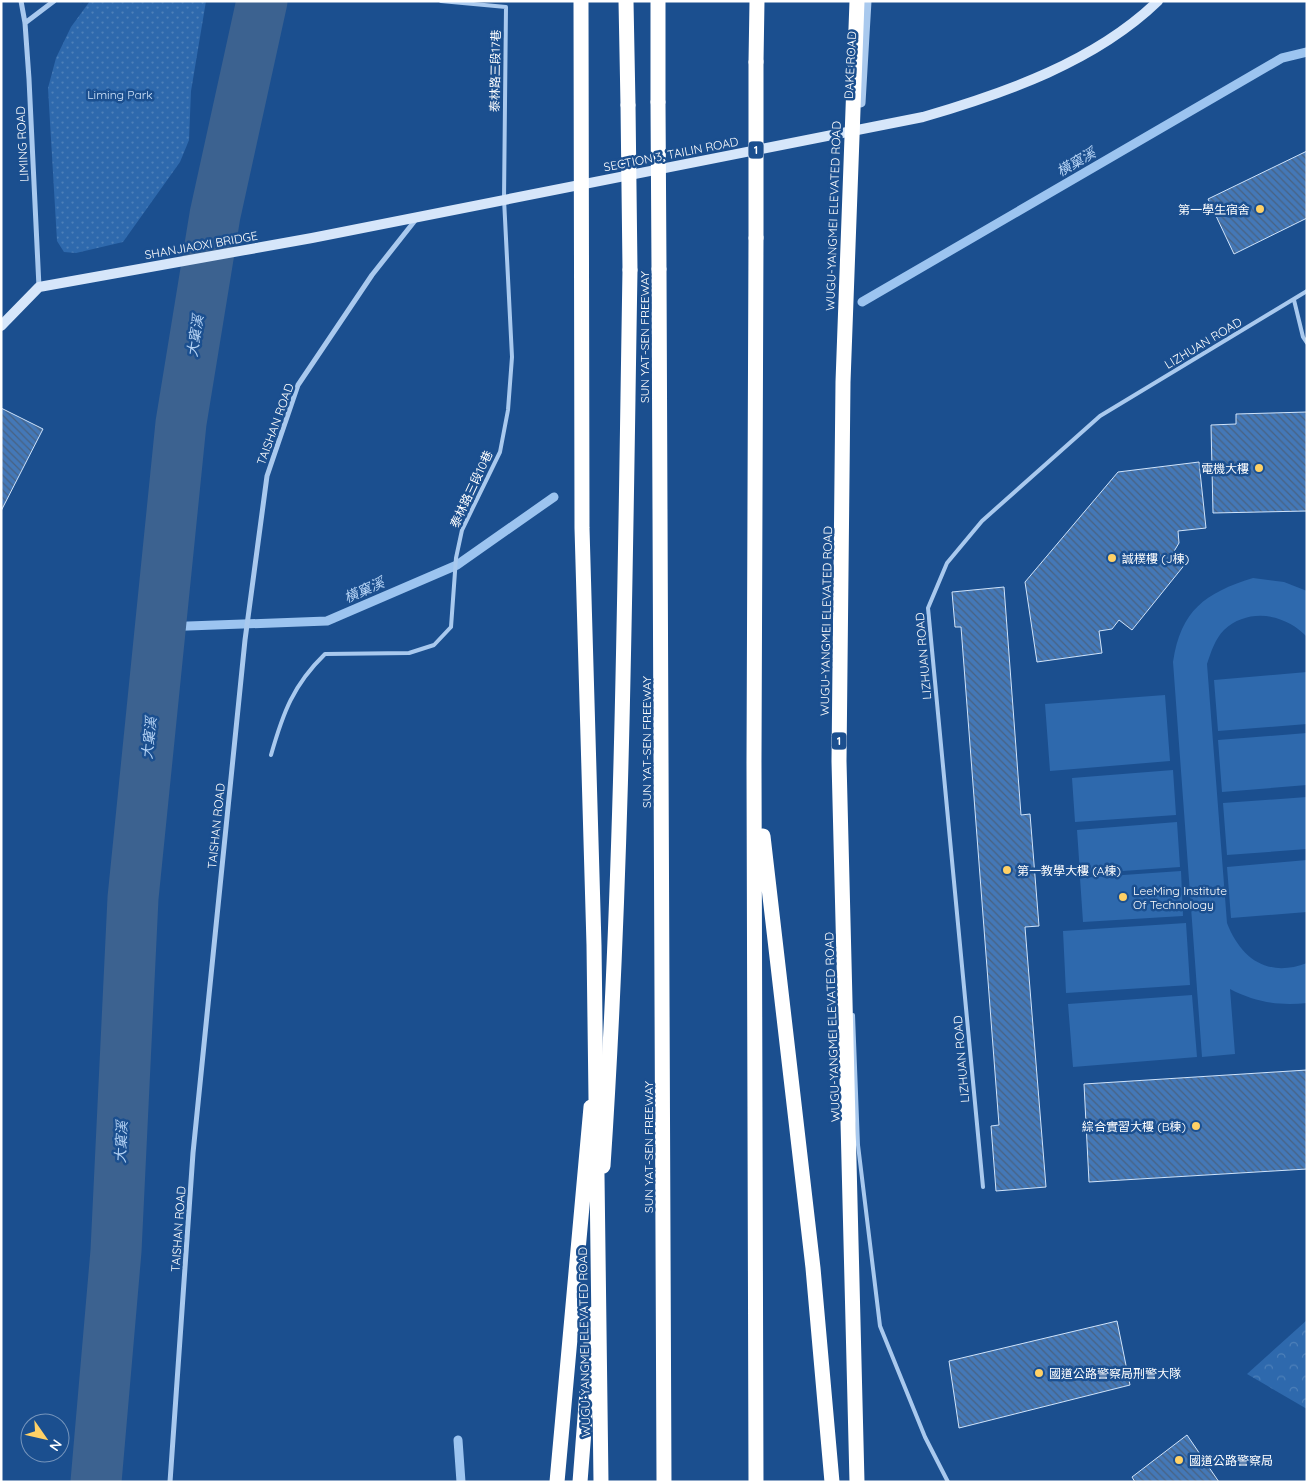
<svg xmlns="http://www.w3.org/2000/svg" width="1308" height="1483" viewBox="0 0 1308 1483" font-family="Quicksand,'Noto Sans TC',sans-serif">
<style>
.green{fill:#2e69ad}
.forest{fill:url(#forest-crowns)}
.park{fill:url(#park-dots)}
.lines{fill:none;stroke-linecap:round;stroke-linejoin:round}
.stream{stroke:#9cc4f0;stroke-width:9}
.river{stroke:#3c6290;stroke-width:51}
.building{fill:url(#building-back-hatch);stroke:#cfe3fa}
.service{stroke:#a9c9ee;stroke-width:4}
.minor{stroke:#a9c9ee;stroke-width:5}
.tertiary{stroke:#a9c9ee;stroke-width:9}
.secondary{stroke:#d6e6fa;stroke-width:10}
.motorway{stroke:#fff;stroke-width:15}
.motorway-bridge{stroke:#fff;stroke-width:15}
.poi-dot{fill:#ffd166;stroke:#1b4f8f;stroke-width:2}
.labels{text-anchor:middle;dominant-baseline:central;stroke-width:5;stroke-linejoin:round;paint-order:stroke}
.shield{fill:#1b4f8f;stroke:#bbcadd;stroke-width:1}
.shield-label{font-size:11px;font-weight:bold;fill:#fff}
.street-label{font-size:12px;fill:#fff;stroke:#1b4f8f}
.park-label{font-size:12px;fill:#cfe3fa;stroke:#1b4f8f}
.poi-label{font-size:12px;fill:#fff;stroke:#1b4f8f;text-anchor:start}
.water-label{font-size:14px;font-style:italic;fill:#b5d3f5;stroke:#1b4f8f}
</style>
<defs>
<pattern id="forest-crowns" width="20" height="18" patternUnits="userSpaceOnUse" patternTransform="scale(1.25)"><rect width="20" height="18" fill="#2e69ad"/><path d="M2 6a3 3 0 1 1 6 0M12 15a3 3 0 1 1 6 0" fill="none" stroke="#4d80b9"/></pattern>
<pattern id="park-dots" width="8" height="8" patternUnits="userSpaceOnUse" patternTransform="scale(1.25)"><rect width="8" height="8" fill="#2e69ad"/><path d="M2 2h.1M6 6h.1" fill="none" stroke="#4d80b9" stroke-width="1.8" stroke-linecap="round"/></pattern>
<pattern id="building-back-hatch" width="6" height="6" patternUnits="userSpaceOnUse" patternTransform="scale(1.25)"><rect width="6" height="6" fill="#4478b7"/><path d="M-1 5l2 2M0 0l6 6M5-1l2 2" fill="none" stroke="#486282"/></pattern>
</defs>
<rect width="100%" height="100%" fill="#1b4f8f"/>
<!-- green -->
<path class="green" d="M 1253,578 L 1284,582 L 1307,591 L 1307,637 C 1286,614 1249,607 1224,630 C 1215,639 1211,652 1207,664 L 1227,923 C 1241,959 1268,978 1307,963 L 1307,1003 C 1278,1006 1255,1002 1230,989 L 1235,1054 L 1202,1057 L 1173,662 C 1181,610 1205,593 1253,578 Z
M 1307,672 L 1307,724 L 1218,731 L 1214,680 Z
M 1165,695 L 1170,761 L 1050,771 L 1045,704 Z
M 1307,733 L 1307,785 L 1222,792 L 1218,740 Z
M 1173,770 L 1176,815 L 1075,822 L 1072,778 Z
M 1307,797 L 1307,849 L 1227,855 L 1223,803 Z
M 1177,822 L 1180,867 L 1080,874 L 1077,830 Z
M 1307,860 L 1307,912 L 1231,918 L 1227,867 Z
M 1181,871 L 1183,916 L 1083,922 L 1080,878 Z
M 1186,923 L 1190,985 L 1066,993 L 1063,931 Z
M 1192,995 L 1197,1057 L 1073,1067 L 1068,1004 Z"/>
<!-- forest -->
<path class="forest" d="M 1307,1320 L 1307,1409 L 1247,1374 Z"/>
<!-- park -->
<path class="park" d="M 90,1 L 206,1 L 191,91 L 189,140 L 180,162 L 123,242 L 76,253 L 64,252 L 57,241 L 48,88 L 56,58 L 71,27 Z"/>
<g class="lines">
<!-- stream -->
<path class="stream" d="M 862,302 L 1282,58 L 1307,52
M 161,627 L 327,621 L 457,565 L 554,497
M 458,1440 L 461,1482"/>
<!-- river -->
<path class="river" d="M 96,1482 L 116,1251 L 133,898 L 181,423 L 215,215 L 262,1"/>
</g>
<!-- building -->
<path class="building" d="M 1307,151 L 1307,218 L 1234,254 L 1208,199 Z
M 1,408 L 43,429 L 1,511 Z
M 1307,412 L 1307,511 L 1213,513 L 1211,425 L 1236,424 L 1236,414 Z
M 1199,462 L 1206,528 L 1178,531 L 1179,543 L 1173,553 L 1186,563 L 1132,630 L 1119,620 L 1112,629 L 1099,631 L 1102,653 L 1037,662 L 1025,582 L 1118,472 Z
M 1004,587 L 1021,815 L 1030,814 L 1039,926 L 1025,927 L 1046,1187 L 996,1191 L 991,1126 L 999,1125 L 961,627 L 955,627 L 952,592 Z
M 1307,1070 L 1307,1169 L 1089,1182 L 1084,1084 Z
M 1117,1321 L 1130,1385 L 959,1428 L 949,1361 Z
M 1187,1435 L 1219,1482 L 1135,1482 L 1132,1477 Z"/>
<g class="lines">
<!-- service -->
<path class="service" d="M 1294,300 L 1303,337 L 1307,343
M 271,755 C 283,713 293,685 325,654 L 409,653 L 434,645 L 451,627 L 456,558 L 462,530 L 500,452 L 508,410 L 512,357 L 504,199 L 506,7 L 441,1
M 853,1015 L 858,1145 L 880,1326 L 925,1437 L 948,1482
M 983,1187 L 928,608 L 947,563 L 982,521 L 1100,416 L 1307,291"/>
<!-- minor -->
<path class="minor" d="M 21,1 L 25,23 L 29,79 L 39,287
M 25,23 L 54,1
M 170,1482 L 193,1153 L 245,640 L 267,476 L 298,385 L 372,275 L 417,218"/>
<!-- tertiary -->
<path class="tertiary" d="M 861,103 L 867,1"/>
<!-- secondary -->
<path class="secondary" d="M 1,326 L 39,287 L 312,238 L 923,117 C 1005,93 1095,62 1158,1"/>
<!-- motorway -->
<path class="motorway" d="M 626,1 L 628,105
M 658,1 L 658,102
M 756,62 L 757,1
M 756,238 L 754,762 L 756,1482
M 659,269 L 664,1482
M 763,836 L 813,1268 L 832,1482
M 603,1166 C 623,868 625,569 630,270
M 557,1482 L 591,1107
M 580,1482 L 593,1314"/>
<!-- motorway-bridge -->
<path class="motorway-bridge" d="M 581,1 L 582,528 L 594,945 L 601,1482
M 857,1 L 843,382 L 839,761 L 857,1482
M 658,102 L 659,269
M 628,105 L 630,270
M 756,238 L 756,62"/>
</g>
<!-- markers -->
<g class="poi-dot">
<circle cx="1260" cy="209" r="5"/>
<circle cx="1259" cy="468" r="5"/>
<circle cx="1112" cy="558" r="5"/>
<circle cx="1007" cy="870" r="5"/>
<circle cx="1123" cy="897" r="5"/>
<circle cx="1196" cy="1126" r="5"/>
<circle cx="1039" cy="1373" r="5"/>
<circle cx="1179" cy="1460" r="5"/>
</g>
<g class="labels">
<!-- shield labels -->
<g class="shield">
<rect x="748.5" y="141.5" width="15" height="17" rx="4"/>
<rect x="831.5" y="732.5" width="15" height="17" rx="4"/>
</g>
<g class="shield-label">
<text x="756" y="150">1</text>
<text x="839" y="741">1</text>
</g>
<!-- street labels -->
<g class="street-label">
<text transform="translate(850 65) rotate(-87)">DAKE ROAD</text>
<text transform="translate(495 71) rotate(-89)">泰林路三段17巷</text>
<text transform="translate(22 144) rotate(-93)">LIMING ROAD</text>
<text transform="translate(671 154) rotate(-11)">SECTION 3, TAILIN ROAD</text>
<text transform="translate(833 216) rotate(-88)">WUGU-YANGMEI ELEVATED ROAD</text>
<text transform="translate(201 245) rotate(-10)">SHANJIAOXI BRIDGE</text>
<text transform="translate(644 337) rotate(-90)">SUN YAT-SEN FREEWAY</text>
<text transform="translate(1203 343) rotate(-31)">LIZHUAN ROAD</text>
<text transform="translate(275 424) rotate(-70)">TAISHAN ROAD</text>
<text transform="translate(471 489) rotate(-65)">泰林路三段10巷</text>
<text transform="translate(826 621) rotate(-89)">WUGU-YANGMEI ELEVATED ROAD</text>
<text transform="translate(923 656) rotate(-95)">LIZHUAN ROAD</text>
<text transform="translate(646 742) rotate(-90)">SUN YAT-SEN FREEWAY</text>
<text transform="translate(216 826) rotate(-84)">TAISHAN ROAD</text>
<text transform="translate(832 1027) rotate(-92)">WUGU-YANGMEI ELEVATED ROAD</text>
<text transform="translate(961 1059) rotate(-95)">LIZHUAN ROAD</text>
<text transform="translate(648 1147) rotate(-90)">SUN YAT-SEN FREEWAY</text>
<text transform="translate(178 1229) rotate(-86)">TAISHAN ROAD</text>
<text transform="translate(584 1342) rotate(-91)">WUGU-YANGMEI ELEVATED ROAD</text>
</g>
<!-- park labels -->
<g class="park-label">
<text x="120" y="94">Liming Park</text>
</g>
<!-- poi labels -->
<g class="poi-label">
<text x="1250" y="209" text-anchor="end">第一學生宿舍</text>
<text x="1249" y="468" text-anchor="end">電機大樓</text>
<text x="1122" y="558">誠樸樓 (J棟)</text>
<text x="1017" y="870">第一教學大樓 (A棟)</text>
<text x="1133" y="890">LeeMing Institute<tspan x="1133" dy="14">Of Technology</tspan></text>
<text x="1186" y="1126" text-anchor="end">綜合實習大樓 (B棟)</text>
<text x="1049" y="1373">國道公路警察局刑警大隊</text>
<text x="1189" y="1460">國道公路警察局</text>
</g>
<!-- water labels -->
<g class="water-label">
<text transform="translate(1076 162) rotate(-30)">橫窠溪</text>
<text transform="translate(195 336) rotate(-81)">大窠溪</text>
<text transform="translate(364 590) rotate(-24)">橫窠溪</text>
<text transform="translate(149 738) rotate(-84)">大窠溪</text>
<text transform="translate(121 1142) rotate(-87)">大窠溪</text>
</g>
</g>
<!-- border -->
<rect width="1308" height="1483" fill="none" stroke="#ffffff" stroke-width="5"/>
<!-- north arrow -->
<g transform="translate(45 1438) rotate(124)"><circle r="24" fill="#1b4f8f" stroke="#7695bc"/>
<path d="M0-4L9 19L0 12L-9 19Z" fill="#ffd166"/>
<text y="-8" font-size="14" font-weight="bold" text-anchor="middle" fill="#ffffff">N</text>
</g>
</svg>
